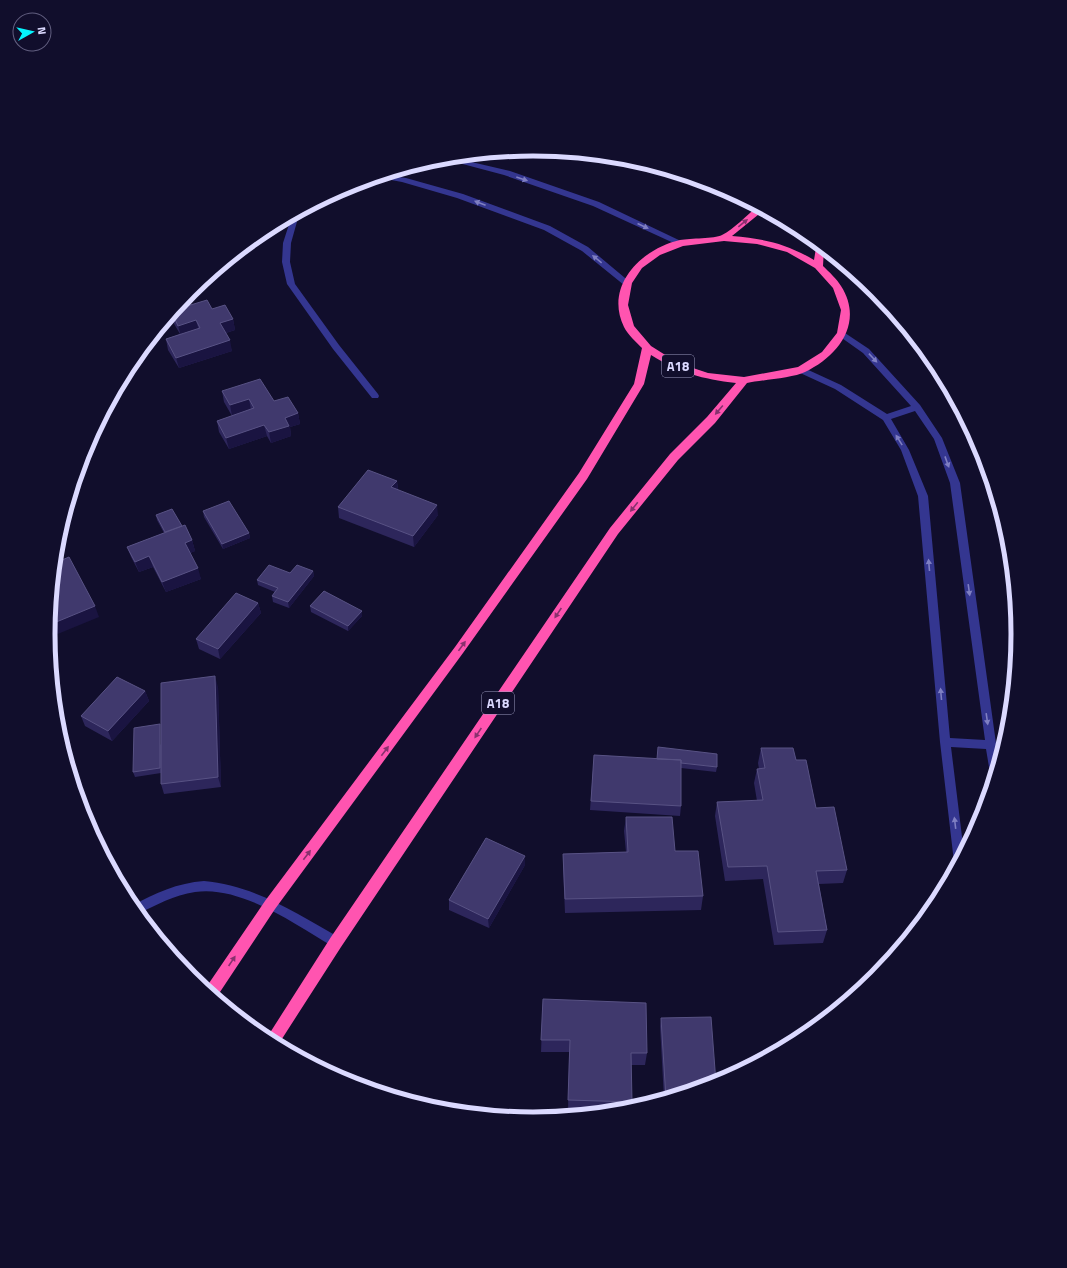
<svg xmlns="http://www.w3.org/2000/svg" width="1067" height="1268" viewBox="0 0 1067 1268" font-family="'Titillium Web',sans-serif">
<style>
.lines{fill:none;stroke-linecap:round;stroke-linejoin:round}
.street{fill:#343690;fill-rule:evenodd}
.highway{fill:#ff54b0;fill-rule:evenodd}
.wall{fill:#2d265b}
.shaded-wall{fill:#1a1441}
.building{fill:#40396d;stroke:#585284}
.oneway{fill:#7f7fc2}
.oneway2{fill:#88316e}
.labels{text-anchor:middle;dominant-baseline:central;stroke-width:3;stroke-linejoin:round;paint-order:stroke}
.shield{fill:#110e2c;stroke:#9e9cc0;stroke-width:1}
.shield-label{font-size:13px;font-weight:bold;fill:#dbd9ff}
.rim{fill:none;stroke:#dbd9ff;stroke-width:5}
</style>
<rect width="100%" height="100%" fill="#110e2c"/>
<g class="lines">
<!-- street -->
<path class="street" d="M 450,157 L 510,171 L 599,202 L 685,243 L 684,245 L 678,245 L 593,206 L 504,175 L 440,158 Z
M 383,175 L 406,178 L 463,194 L 550,226 L 588,247 L 631,283 L 627,286 L 624,285 L 582,251 L 544,230 L 457,198 L 402,182 L 375,177 Z
M 300,211 L 291,243 L 290,262 L 295,284 L 339,345 L 378,394 L 379,396 L 378,398 L 372,398 L 333,349 L 287,284 L 282,262 L 283,243 L 292,215 Z
M 842,331 L 869,349 L 920,405 L 942,438 L 960,483 L 999,765 L 994,780 L 991,779 L 986,749 L 951,747 L 964,853 L 957,866 L 954,862 L 940,742 L 918,496 L 901,450 L 883,420 L 835,389 L 798,372 L 797,370 L 801,367 L 804,368 L 841,385 L 887,414 L 911,406 L 863,353 L 839,336 L 838,334 L 839,332 ZM 915,411 L 934,439 L 950,483 L 985,740 L 950,738 L 928,496 L 909,450 L 891,419 Z
M 204,881 C 254,885 298,914 340,938 L 342,942 L 340,946 L 336,947 L 332,946 C 295,924 240,885 195,892 C 174,895 156,905 138,914 L 132,906 C 154,893 178,883 204,881 Z"/>
<!-- highway -->
<path class="highway" d="M 758,206 L 764,210 L 732,236 C 765,239 785,243 814,260 L 817,242 L 824,248 L 823,266 C 829,272 837,279 841,286 C 864,322 839,356 805,372 C 793,378 761,380 747,383 L 715,423 L 678,460 L 618,534 L 341,947 L 278,1045 L 266,1039 L 331,937 L 610,528 L 670,454 L 707,417 L 736,383 C 702,379 680,373 651,355 L 644,384 L 587,479 L 463,653 L 275,909 L 216,998 L 205,989 L 265,901 L 455,647 L 579,473 L 634,384 L 642,348 C 636,342 628,335 624,327 C 604,286 641,249 680,240 C 691,238 714,239 722,235 C 734,229 747,215 758,206 ZM 724,241 L 757,244 L 787,252 L 815,268 L 833,288 L 841,310 L 837,333 L 822,352 L 798,367 L 744,377 L 708,373 L 678,363 L 651,346 L 634,326 L 628,305 L 632,283 L 642,268 L 660,255 L 683,246 Z"/>
</g>
<!-- wall -->
<path class="wall" d="M 212,309 L 233,319 L 235,330 L 226,333 L 232,351 L 179,368 L 168,350 L 166,339 L 180,334 L 173,322 L 171,314 L 174,310 Z
M 222,391 L 274,401 L 298,413 L 300,424 L 290,427 L 291,436 L 271,443 L 267,436 L 229,449 L 219,432 L 217,421 L 232,416 L 224,402 Z
M 397,481 L 398,490 L 438,515 L 414,547 L 339,518 L 338,507 Z
M 203,511 L 249,533 L 250,538 L 223,549 L 204,517 Z
M 156,515 L 182,526 L 192,540 L 195,551 L 190,553 L 201,579 L 166,592 L 153,567 L 139,572 L 131,557 L 127,547 L 164,533 L 157,520 Z
M 313,571 L 314,576 L 289,608 L 273,602 L 272,596 L 275,592 L 258,585 L 257,580 L 290,573 Z
M 258,603 L 261,613 L 220,659 L 199,649 L 196,639 Z
M 310,606 L 362,611 L 362,616 L 348,631 L 311,612 Z
M 218,687 L 221,787 L 164,794 L 161,784 L 161,773 L 135,777 L 133,772 Z
M 145,691 L 149,701 L 112,741 L 85,726 L 81,716 Z
M 761,748 L 796,760 L 816,808 L 847,870 L 843,883 L 819,884 L 827,930 L 823,943 L 774,945 L 763,879 L 725,881 L 715,816 L 717,802 L 757,801 L 754,783 L 757,769 L 759,769 L 758,763 Z
M 594,755 L 657,759 L 717,767 L 716,772 L 681,768 L 681,806 L 680,816 L 590,810 Z
M 626,817 L 675,851 L 703,896 L 701,910 L 565,913 L 563,868 L 563,854 L 626,852 L 624,831 Z
M 525,865 L 489,928 L 449,910 L 449,900 Z
M 543,999 L 647,1053 L 645,1065 L 631,1065 L 632,1102 L 631,1109 L 628,1110 L 602,1113 L 568,1112 L 569,1052 L 541,1052 Z
M 661,1018 L 716,1083 L 664,1099 L 660,1026 Z"/>
<!-- shaded-wall -->
<path class="shaded-wall" d="M 233,319 L 235,330 L 222,334 L 220,323 Z
M 196,320 L 199,331 L 181,336 L 178,326 Z
M 230,340 L 232,351 L 179,368 L 176,358 Z
M 249,399 L 251,410 L 232,416 L 230,405 Z
M 298,413 L 300,424 L 290,427 L 291,436 L 271,443 L 269,432 L 285,418 Z
M 101,424 L 102,430 L 93,433 L 97,425 Z
M 264,425 L 267,436 L 229,449 L 226,438 Z
M 397,481 L 398,492 L 391,487 Z
M 437,505 L 438,515 L 414,547 L 413,536 Z
M 249,533 L 250,538 L 223,549 L 222,544 Z
M 192,540 L 195,551 L 188,554 L 185,543 Z
M 149,556 L 153,567 L 139,572 L 135,562 Z
M 198,568 L 201,579 L 166,592 L 162,582 Z
M 313,571 L 314,576 L 289,608 L 288,602 Z
M 258,603 L 261,613 L 220,659 L 218,649 Z
M 95,606 L 99,617 L 48,638 L 48,634 L 49,625 Z
M 362,611 L 362,616 L 348,631 L 348,626 Z
M 215,676 L 218,687 L 221,787 L 218,777 Z
M 145,691 L 149,701 L 112,741 L 108,731 Z
M 525,856 L 525,865 L 489,928 L 488,919 Z"/>
<!-- building -->
<path class="building" d="M 207,300 L 212,309 L 225,305 L 233,319 L 220,323 L 230,340 L 176,358 L 166,339 L 200,328 L 196,320 L 178,326 L 172,313 L 174,310 Z
M 260,379 L 274,401 L 288,397 L 298,413 L 285,418 L 289,426 L 269,432 L 264,425 L 226,438 L 217,421 L 254,408 L 249,399 L 230,405 L 222,391 Z
M 99,422 L 101,424 L 97,425 Z
M 368,470 L 397,481 L 391,487 L 437,505 L 413,536 L 338,507 Z
M 229,501 L 249,533 L 222,544 L 203,511 Z
M 172,509 L 182,526 L 165,532 L 156,515 Z
M 185,525 L 192,540 L 185,543 L 198,568 L 162,582 L 149,556 L 135,562 L 127,547 Z
M 69,557 L 95,606 L 49,625 L 55,563 Z
M 269,565 L 290,573 L 297,565 L 313,571 L 288,602 L 272,596 L 278,588 L 257,580 Z
M 324,591 L 362,611 L 348,626 L 310,606 Z
M 236,593 L 258,603 L 218,649 L 196,639 Z
M 215,676 L 218,777 L 161,784 L 161,683 Z
M 117,677 L 145,691 L 108,731 L 81,716 Z
M 160,724 L 160,768 L 133,772 L 134,728 Z
M 658,747 L 717,754 L 717,767 L 681,763 L 681,760 L 657,759 Z
M 761,748 L 793,748 L 796,760 L 806,760 L 816,808 L 834,807 L 847,870 L 816,871 L 827,930 L 778,932 L 767,866 L 728,867 L 717,802 L 763,800 L 757,769 L 765,768 Z
M 594,755 L 681,760 L 681,806 L 591,801 Z
M 626,817 L 672,817 L 675,851 L 698,851 L 703,896 L 565,899 L 563,854 L 628,852 Z
M 486,838 L 525,856 L 488,919 L 449,900 Z
M 543,999 L 646,1003 L 647,1053 L 631,1053 L 632,1102 L 568,1100 L 570,1040 L 541,1040 Z
M 711,1017 L 716,1083 L 666,1099 L 661,1018 Z"/>
<!-- one-way arrows -->
<defs><path id="oneway-solid" d="M-6-.8H1V-3.2L6.5 0L1 3.2V.8H-6Z"/></defs>
<g class="oneway">
<use href="#oneway-solid" transform="translate(522 179) rotate(19)"/>
<use href="#oneway-solid" transform="translate(480 203) rotate(-159)"/>
<use href="#oneway-solid" transform="translate(643 226) rotate(25)"/>
<use href="#oneway-solid" transform="translate(597 259) rotate(-141)"/>
<use href="#oneway-solid" transform="translate(873 358) rotate(47)"/>
<use href="#oneway-solid" transform="translate(899 440) rotate(-122)"/>
<use href="#oneway-solid" transform="translate(947 462) rotate(70)"/>
<use href="#oneway-solid" transform="translate(929 565) rotate(-95)"/>
<use href="#oneway-solid" transform="translate(969 590) rotate(82)"/>
<use href="#oneway-solid" transform="translate(941 694) rotate(-95)"/>
<use href="#oneway-solid" transform="translate(987 719) rotate(82)"/>
<use href="#oneway-solid" transform="translate(955 823) rotate(-97)"/>
</g>
<g class="oneway2">
<use href="#oneway-solid" transform="translate(743 223) rotate(-39)"/>
<use href="#oneway-solid" transform="translate(719 410) rotate(130)"/>
<use href="#oneway-solid" transform="translate(634 507) rotate(129)"/>
<use href="#oneway-solid" transform="translate(558 613) rotate(124)"/>
<use href="#oneway-solid" transform="translate(462 646) rotate(-54)"/>
<use href="#oneway-solid" transform="translate(478 733) rotate(124)"/>
<use href="#oneway-solid" transform="translate(385 751) rotate(-53)"/>
<use href="#oneway-solid" transform="translate(307 855) rotate(-53)"/>
<use href="#oneway-solid" transform="translate(232 961) rotate(-56)"/>
</g>
<g class="labels">
<!-- shield labels -->
<g class="shield">
<rect x="662" y="355" width="32" height="22" rx="3"/>
<rect x="482" y="692" width="32" height="22" rx="3"/>
</g>
<g class="shield-label">
<text x="678" y="366">A18</text>
<text x="498" y="703">A18</text>
</g>
</g>
<!-- crop -->
<path d="M0 0H1067V1268H0ZM55 634a478 478 0 1 1 956 0a478 478 0 1 1-956 0Z" fill="#110e2c" fill-rule="evenodd"/>
<path class="rim" d="M55 634a478 478 0 1 1 956 0a478 478 0 1 1-956 0Z"/>
<!-- north arrow -->
<g transform="translate(32 32) rotate(82)"><circle r="19" fill="#110e2c" stroke="#625f80"/>
<path d="M0-3L7 15L0 10L-7 15Z" fill="#05f5ff"/>
<text y="-6" font-size="11" font-weight="bold" text-anchor="middle" fill="#dbd9ff">N</text>
</g>
</svg>
